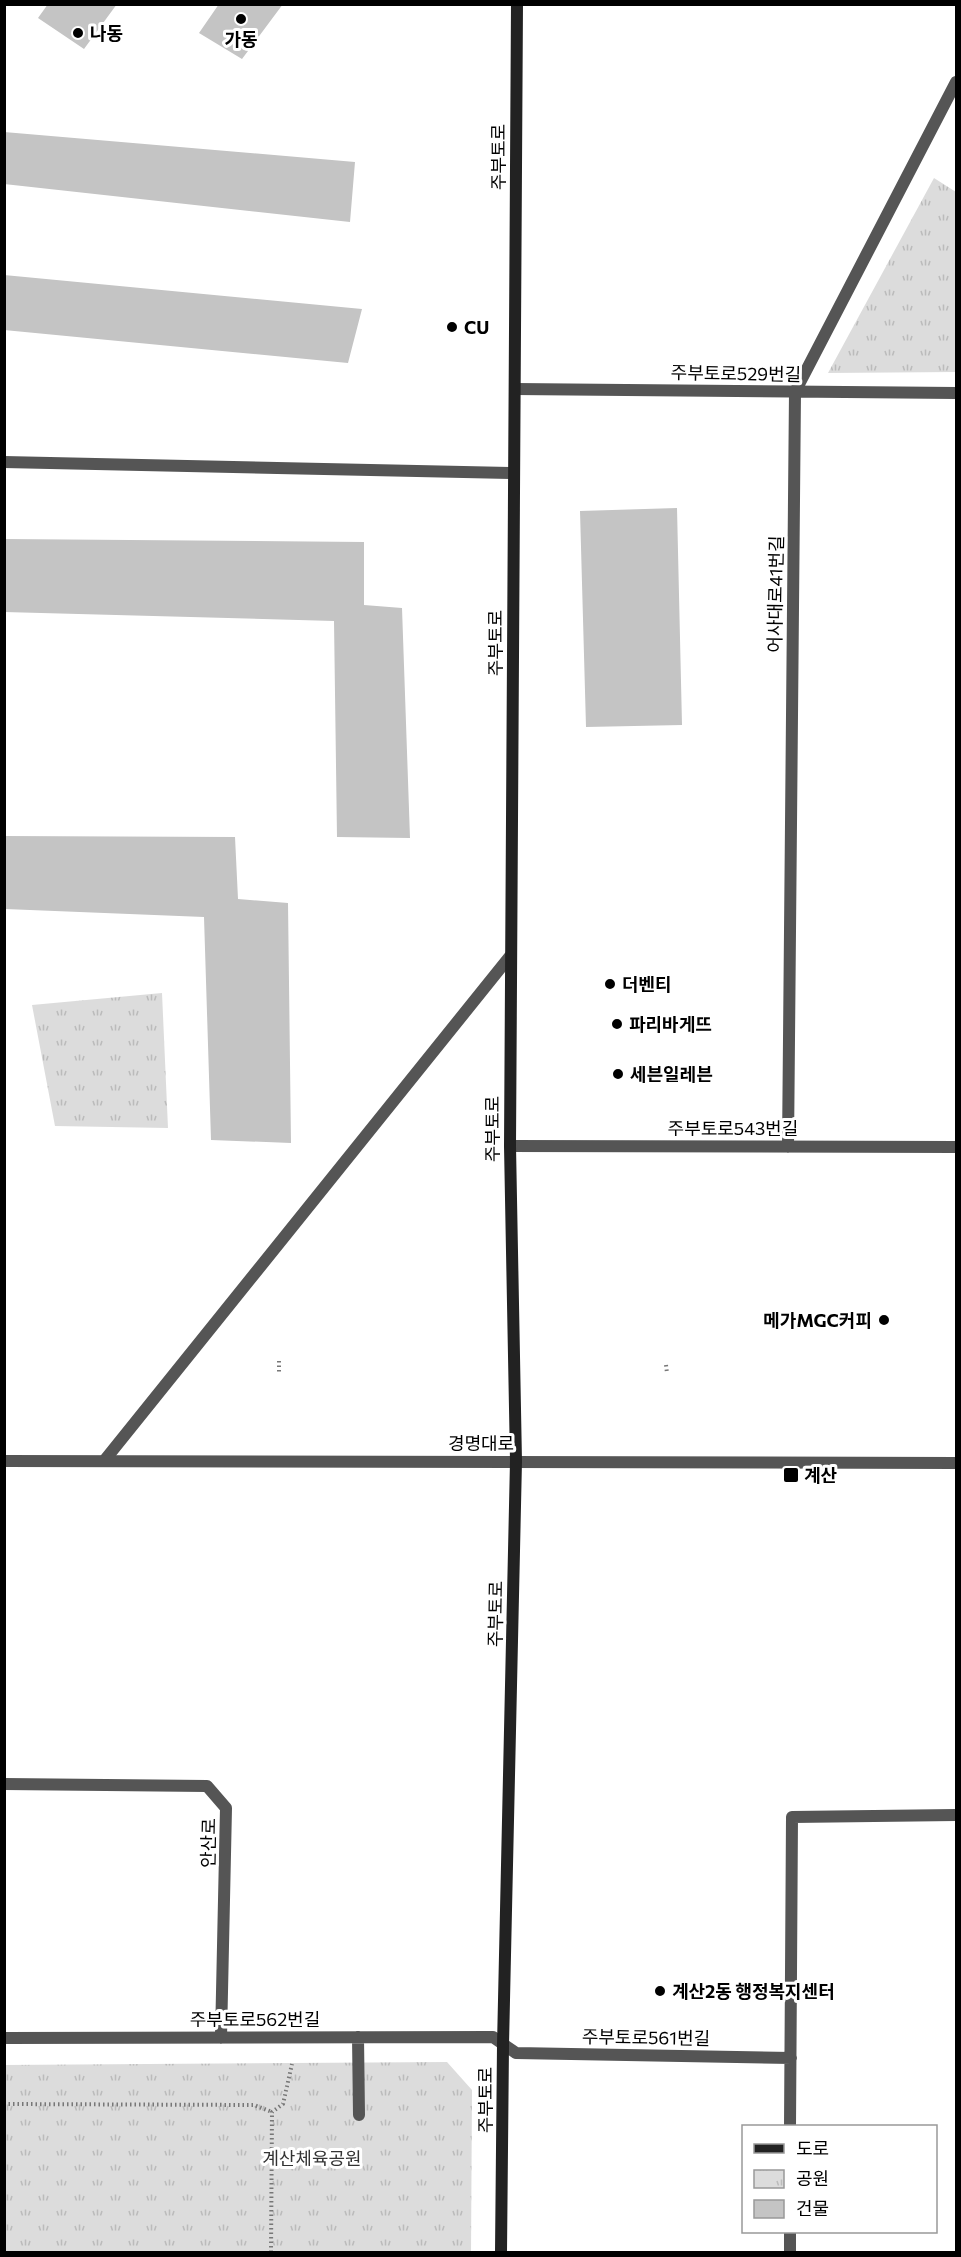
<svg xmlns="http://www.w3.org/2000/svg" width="961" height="2257" viewBox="0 0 961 2257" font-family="Commissioner,'Noto Sans KR',sans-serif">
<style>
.park{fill:url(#park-tufts)}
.building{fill:#c4c4c4}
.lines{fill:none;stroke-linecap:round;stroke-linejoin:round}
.path{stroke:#777;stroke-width:4;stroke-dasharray:1.5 3;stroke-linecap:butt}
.minor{stroke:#555;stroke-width:12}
.tertiary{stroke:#555;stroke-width:12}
.secondary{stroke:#222;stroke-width:12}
.poi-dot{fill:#000;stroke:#fff;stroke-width:2}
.labels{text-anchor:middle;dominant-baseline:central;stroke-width:6;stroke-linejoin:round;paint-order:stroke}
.poi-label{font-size:18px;font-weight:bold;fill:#000;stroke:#fff;text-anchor:start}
.street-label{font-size:18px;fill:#000;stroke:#fff}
.park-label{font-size:18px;fill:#333;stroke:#fff}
</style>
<defs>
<pattern id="park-tufts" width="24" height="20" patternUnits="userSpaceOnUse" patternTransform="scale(1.5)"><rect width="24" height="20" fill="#dcdcdc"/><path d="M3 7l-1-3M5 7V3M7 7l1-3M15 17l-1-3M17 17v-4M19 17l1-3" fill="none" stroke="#bbb"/></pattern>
</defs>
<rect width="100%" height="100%" fill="#fff"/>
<!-- park -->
<path class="park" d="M 934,178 L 956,192 L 956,372 L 828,373 Z
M 162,993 L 168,1128 L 55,1126 L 32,1005 Z
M 447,2062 L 472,2090 L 471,2252 L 5,2252 L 4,2065 Z"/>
<!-- building -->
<path class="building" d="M 48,4 L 117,4 L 84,49 L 38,18 Z
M 219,4 L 283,4 L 242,59 L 199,33 Z
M 4,132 L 355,162 L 350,222 L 4,184 Z
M 4,275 L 362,309 L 348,363 L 4,330 Z
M 677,508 L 682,725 L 586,727 L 580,511 Z
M 4,539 L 364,542 L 364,605 L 402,608 L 410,838 L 337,837 L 334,621 L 4,612 Z
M 4,836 L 235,837 L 238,899 L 288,903 L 291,1143 L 211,1140 L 204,917 L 5,909 Z"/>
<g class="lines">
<!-- path -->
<path class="path" d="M 279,1361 L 279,1373
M 666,1365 L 667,1373
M 4,2104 L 254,2105 L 272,2112
M 271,2252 L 272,2112 L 283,2104 L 292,2064"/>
<!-- minor -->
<path class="minor" d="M 515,389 L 956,393
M 4,462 L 514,473
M 510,1146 L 956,1147
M 788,1147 L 795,392 L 956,82
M 104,1461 L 511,955
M 4,1784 L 207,1786 L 226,1808 L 221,2038
M 358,2037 L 359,2115
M 4,2038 L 493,2037 L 516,2053 L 791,2058
M 790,2126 L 792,1817 L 956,1815
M 790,2252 L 790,2232"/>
<!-- tertiary -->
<path class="tertiary" d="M 4,1461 L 956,1463"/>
<!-- secondary -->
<path class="secondary" d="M 501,2252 L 503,2045 L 516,1461 L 510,1146 L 517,4"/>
</g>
<!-- markers -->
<g class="poi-dot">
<circle cx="241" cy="19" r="6"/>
<circle cx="78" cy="33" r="6"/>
<circle cx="452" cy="327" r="6"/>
<circle cx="610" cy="984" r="6"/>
<circle cx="617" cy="1024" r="6"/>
<circle cx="618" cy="1074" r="6"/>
<circle cx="884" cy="1320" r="6"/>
<rect x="783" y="1467" width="16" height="16" rx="3"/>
<circle cx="660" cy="1991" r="6"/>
</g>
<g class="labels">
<!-- poi labels -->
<g class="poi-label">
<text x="90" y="33">나동</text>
<text x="241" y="39" text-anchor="middle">가동</text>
<text x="464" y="327">CU</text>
<text x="622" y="984">더벤티</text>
<text x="629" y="1024">파리바게뜨</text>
<text x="630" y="1074">세븐일레븐</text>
<text x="872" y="1320" text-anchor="end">메가MGC커피</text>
<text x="804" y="1475">계산</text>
<text x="672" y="1991">계산2동 행정복지센터</text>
</g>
<!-- street labels -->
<g class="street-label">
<text transform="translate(498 157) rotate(-90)">주부토로</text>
<text transform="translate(736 373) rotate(1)">주부토로529번길</text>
<text transform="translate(775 594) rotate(-89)">어사대로41번길</text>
<text transform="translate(495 643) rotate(-90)">주부토로</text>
<text x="733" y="1128">주부토로543번길</text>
<text transform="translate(492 1129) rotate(-90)">주부토로</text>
<text x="481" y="1443">경명대로</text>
<text transform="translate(495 1614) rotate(-89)">주부토로</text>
<text transform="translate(208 1843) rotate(-89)">안산로</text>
<text x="255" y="2019">주부토로562번길</text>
<text transform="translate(646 2037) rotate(1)">주부토로561번길</text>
<text transform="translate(485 2100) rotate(-90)">주부토로</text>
</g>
<!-- park labels -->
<g class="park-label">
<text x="312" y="2158">계산체육공원</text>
</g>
</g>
<!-- border -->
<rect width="961" height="2257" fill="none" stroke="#000000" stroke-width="12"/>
<!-- legend -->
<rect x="742" y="2125" width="195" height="108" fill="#ffffff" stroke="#999999" stroke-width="1.5"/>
<rect x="754" y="2144" width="30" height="9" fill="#222222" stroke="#999999" stroke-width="1.5"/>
<text x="796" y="2155" font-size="18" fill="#000000">도로</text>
<rect x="754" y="2170" width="30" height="18" fill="url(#park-tufts)" stroke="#999999" stroke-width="1.5"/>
<text x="796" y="2185" font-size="18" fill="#000000">공원</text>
<rect x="754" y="2200" width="30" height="18" fill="#c4c4c4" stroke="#999999" stroke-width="1.5"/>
<text x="796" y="2215" font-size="18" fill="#000000">건물</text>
</svg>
